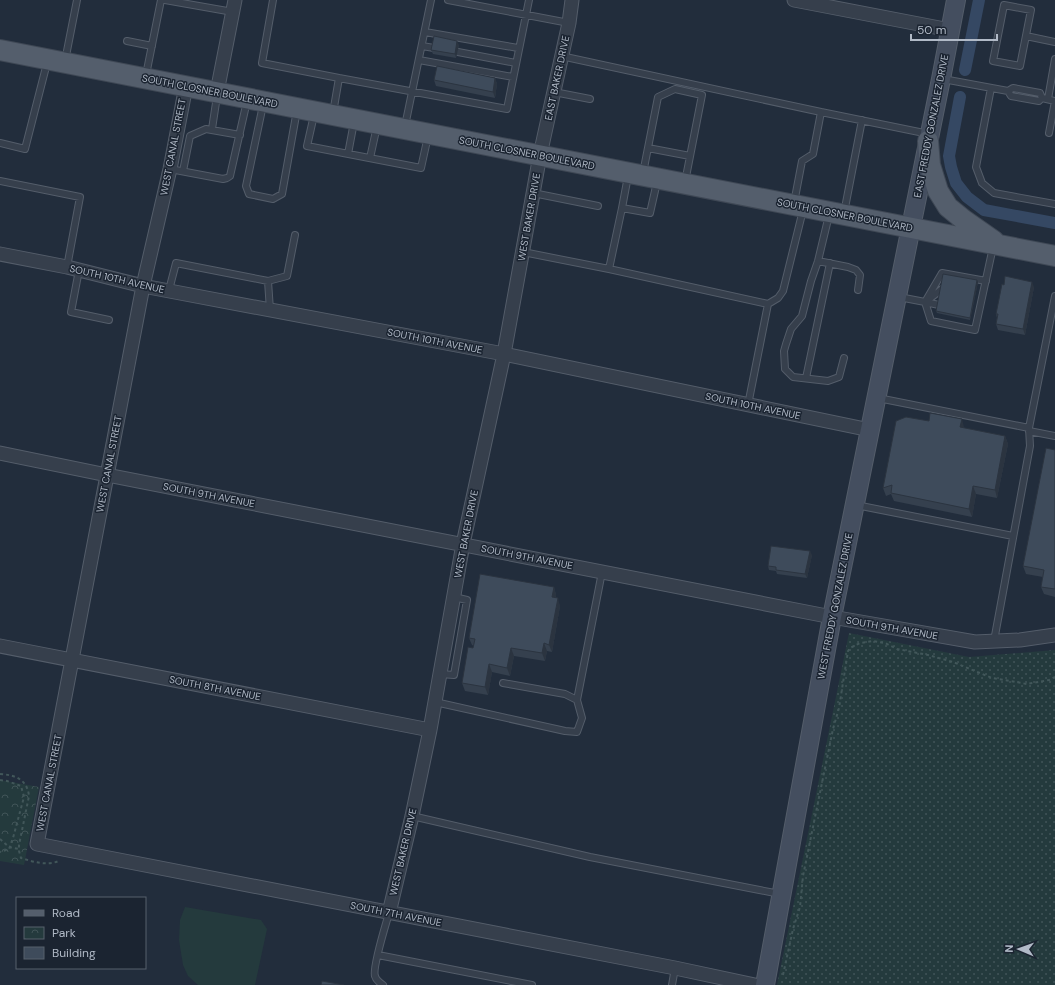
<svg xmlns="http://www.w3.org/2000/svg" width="1055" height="985" viewBox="0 0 1055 985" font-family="'DM Sans',sans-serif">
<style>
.grass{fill:url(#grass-dots)}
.park{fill:url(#park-crowns)}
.garden{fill:#243a3d}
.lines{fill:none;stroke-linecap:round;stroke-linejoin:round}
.canal{stroke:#354863;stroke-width:12}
.service-casing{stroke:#545d6a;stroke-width:8}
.minor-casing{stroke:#545d6a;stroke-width:15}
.secondary-casing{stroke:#545d6a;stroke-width:20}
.primary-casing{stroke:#3f4855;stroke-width:22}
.path{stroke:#42575a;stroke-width:2;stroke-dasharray:3 3;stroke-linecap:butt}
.service{stroke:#363f4c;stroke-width:6}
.minor{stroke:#363f4c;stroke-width:13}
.secondary{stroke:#444e5f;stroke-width:18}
.primary{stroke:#545e6c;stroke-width:20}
.wall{fill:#35404e}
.shaded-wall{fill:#2b3440}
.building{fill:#3e4b5b;stroke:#2b3440}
.labels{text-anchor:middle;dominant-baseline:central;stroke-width:3;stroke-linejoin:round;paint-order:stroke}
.street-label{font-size:10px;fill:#b1bac7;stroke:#1b2431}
</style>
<defs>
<pattern id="grass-dots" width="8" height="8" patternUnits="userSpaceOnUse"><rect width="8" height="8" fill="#243a3d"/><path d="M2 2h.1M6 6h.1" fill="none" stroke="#415458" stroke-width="1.8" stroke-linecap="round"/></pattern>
<pattern id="park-crowns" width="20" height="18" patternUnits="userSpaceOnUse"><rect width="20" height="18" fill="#243a3d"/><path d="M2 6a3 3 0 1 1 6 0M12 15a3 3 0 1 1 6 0" fill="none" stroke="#415458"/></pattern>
</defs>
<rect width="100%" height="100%" fill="#222d3c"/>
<!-- grass -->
<path class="grass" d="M 849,633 L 969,657 L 1055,650 L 1055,985 L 777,985 Z"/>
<!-- park -->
<path class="park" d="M 0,780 L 39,787 L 24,865 L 0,861 Z"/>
<!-- garden -->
<path class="garden" d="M 185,907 L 261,920 L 267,929 L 255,985 L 198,985 L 188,976 L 183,965 L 179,940 L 180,920 Z"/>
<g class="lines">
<!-- canal -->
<path class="canal" d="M 965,70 L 979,0
M 960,97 L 949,156 L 951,167 L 956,183 L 967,197 L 984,210 L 1055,223"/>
<!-- service casing -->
<g class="service-casing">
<path id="service" d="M 165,0 L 233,12
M 273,0 L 262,63 L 339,78
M 448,0 L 569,23
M 1004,5 L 1031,10 L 1020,66 L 993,61 Z
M 425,32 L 518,48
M 1026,36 L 1055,42
M 127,41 L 152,46
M 422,46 L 434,48
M 458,52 L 516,63
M 561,56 L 821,112
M 419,60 L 513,77
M 65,61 L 77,0
M 146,75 L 161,0
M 943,79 L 1008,91 L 1013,88 L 1040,93 L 1042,98
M 991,88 L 976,167 L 982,183 L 994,193 L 1055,204
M 1008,91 L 1011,96 L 1039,101 L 1042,98 L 1055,101
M 554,92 L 590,99
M 1048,99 L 1055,59
M 263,105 L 246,186 L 249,194 L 273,199 L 282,194 L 297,110
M 333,113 L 339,78 L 507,109 L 529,0
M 314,115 L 307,146 L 421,168 L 428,136
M 405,126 L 431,0
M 212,129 L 217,96
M 1049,133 L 1055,101
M 0,143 L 25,149 L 47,63
M 648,148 L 690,156
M 348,154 L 354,122
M 370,158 L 377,126
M 170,169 L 223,179 L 227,178 L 230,176 L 247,101
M 183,171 L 190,136 L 206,129 L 240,135
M 643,173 L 658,97 L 675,89 L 702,95 L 685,182
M 0,181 L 80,197 L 67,267
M 533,193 L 598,206
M 794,203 L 802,161 L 813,154 L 821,112 L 929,134
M 622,208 L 628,176
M 844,213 L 862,120
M 829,215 L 818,261 L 811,281 L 802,316 L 791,329 L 786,344 L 784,351 L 785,369 L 793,377 L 828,381 L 839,377 L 844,358
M 523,252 L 609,269 L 768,304 L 748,405
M 818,261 L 848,267 L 856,270 L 860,275 L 858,290
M 609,269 L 622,208 L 650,213 L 657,182
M 79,270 L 71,312 L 109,320
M 268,281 L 287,276 L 295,235
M 169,290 L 176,263 L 268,281 L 270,310
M 899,297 L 925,302 L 931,321 L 975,330 L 993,247
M 928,300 L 942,289
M 925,302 L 942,273 L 986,281
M 925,302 L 939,305
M 768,304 L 778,298 L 783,291 L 803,210
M 806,378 L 830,263
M 878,398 L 1029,428
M 1029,431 L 1055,436
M 856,505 L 1013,536
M 994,641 L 1030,446 L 1029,428 L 1055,296
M 440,674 L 454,675 L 467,600 L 454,597
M 503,683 L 565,694 L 577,700
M 435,702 L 565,731 L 577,732 L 582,718 L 577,700 L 602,572
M 412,816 L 590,857 L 780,894
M 378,955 L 532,985
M 383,985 C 380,983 376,980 375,976 C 372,968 386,924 389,913
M 672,985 L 675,968"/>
</g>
<!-- minor casing -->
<g class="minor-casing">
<path id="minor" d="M 794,0 L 950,30
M 186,86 L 170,169 L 143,286 L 37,844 L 675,968 L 755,985
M 217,92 L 235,0
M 0,254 L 67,267 L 143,286 L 504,354 L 870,430
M 0,453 L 107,475 L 832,617 L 975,642 L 1020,640 L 1055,635
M 0,646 L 430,730
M 389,913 L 412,816 L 430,730 L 463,544 L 504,354 L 540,155 L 569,23 L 572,0"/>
</g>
<!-- secondary casing -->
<g class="secondary-casing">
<path id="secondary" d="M 765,985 L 832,617 L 941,79 L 956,0"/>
</g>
<!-- primary casing -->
<g class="primary-casing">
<path id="primary" d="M 0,50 L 1055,256
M 928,141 L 930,165 L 938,191 L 948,207 L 964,220 L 994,241"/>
</g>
<!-- path -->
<path class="path" d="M 0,774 C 15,775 27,779 29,796 L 19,845 L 19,851 L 21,858 C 34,862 46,866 59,861
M 0,780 L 7,781 L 21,786 L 24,797 L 13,838 L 9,849 L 0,852
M 0,839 L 9,847 L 19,849
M 783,975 L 793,929 L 800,907 L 803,876 L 833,729 L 839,708 L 848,651 L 850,648 L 860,643 L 873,641 L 885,643 L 897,649 L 928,655 L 953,662 L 992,678 L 1010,681 L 1027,684 L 1049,680 L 1055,677"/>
<!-- service -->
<use href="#service" class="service"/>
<!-- minor -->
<use href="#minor" class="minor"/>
<!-- secondary -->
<use href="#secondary" class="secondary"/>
<!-- primary -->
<use href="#primary" class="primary"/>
</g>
<!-- wall -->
<path class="wall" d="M 459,45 L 456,58 L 433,54 L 431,50 Z
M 495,78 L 497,84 L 495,98 L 436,86 L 434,80 Z
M 978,282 L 970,320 L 937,313 L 936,311 Z
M 1034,287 L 1025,335 L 998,330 L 996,324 L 997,318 L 996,314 Z
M 929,421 L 964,427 L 964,428 L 1005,436 L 1008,444 L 997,498 L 976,494 L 972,517 L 894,501 L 891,494 L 886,496 L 883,488 Z
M 1055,450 L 1055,597 L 1044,594 L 1041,587 L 1043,577 L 1026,574 L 1023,566 Z
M 812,555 L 807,578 L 777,574 L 776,571 L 769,570 L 768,566 Z
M 554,587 L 556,595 L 556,598 L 560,606 L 552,652 L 547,651 L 545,661 L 514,656 L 510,676 L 492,672 L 488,695 L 465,691 L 462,683 L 474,646 L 472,645 L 469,638 Z"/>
<!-- shaded-wall -->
<path class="shaded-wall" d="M 457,41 L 459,45 L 456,58 L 455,54 Z
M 495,78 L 497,84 L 495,98 L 493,92 Z
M 977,280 L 978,282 L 970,320 L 970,318 Z
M 1032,282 L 1034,287 L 1025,335 L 1023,329 Z
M 962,419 L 964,427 L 963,435 L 960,427 Z
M 1005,436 L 1008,444 L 997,498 L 995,490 Z
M 973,486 L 976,494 L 972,517 L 969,509 Z
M 810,551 L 812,555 L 807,578 L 805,574 Z
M 554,587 L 556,595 L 555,605 L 552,597 Z
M 558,598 L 560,606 L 552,652 L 549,645 Z
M 544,643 L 547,651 L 545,661 L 542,653 Z
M 511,648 L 514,656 L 510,676 L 507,668 Z
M 489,664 L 492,672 L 488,695 L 485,687 Z"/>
<!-- building -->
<path class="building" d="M 434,36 L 457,41 L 455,54 L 431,50 Z
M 437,66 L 495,78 L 493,92 L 434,80 Z
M 943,274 L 977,280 L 970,318 L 936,311 Z
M 1005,276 L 1032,282 L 1023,329 L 996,324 L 998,314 L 996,314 L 1002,284 L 1004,285 Z
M 930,413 L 962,419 L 960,427 L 1005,436 L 995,490 L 973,486 L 969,509 L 891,493 L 892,485 L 883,488 L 896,421 L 906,417 L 929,421 Z
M 1046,448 L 1055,450 L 1055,589 L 1041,587 L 1044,570 L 1023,566 Z
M 771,546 L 810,551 L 805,574 L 776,570 L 776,567 L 768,566 Z
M 480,574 L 554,587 L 552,597 L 558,598 L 549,645 L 544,643 L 542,653 L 511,648 L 507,668 L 489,664 L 485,687 L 462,683 L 468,647 L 473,648 L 475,639 L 469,638 Z
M 322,981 L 344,985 L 321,985 Z"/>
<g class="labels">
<!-- street labels -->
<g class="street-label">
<text transform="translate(557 78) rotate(-78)">EAST BAKER DRIVE</text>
<text transform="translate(210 91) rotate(11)">SOUTH CLOSNER BOULEVARD</text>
<text transform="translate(931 126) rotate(-79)">EAST FREDDY GONZALEZ DRIVE</text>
<text transform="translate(173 147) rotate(-79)">WEST CANAL STREET</text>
<text transform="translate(527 153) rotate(11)">SOUTH CLOSNER BOULEVARD</text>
<text transform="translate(845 215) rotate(11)">SOUTH CLOSNER BOULEVARD</text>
<text transform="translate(529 217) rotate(-80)">WEST BAKER DRIVE</text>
<text transform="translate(117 279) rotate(13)">SOUTH 10TH AVENUE</text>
<text transform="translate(435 341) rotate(11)">SOUTH 10TH AVENUE</text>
<text transform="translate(753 406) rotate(12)">SOUTH 10TH AVENUE</text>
<text transform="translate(109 464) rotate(-79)">WEST CANAL STREET</text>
<text transform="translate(209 495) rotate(11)">SOUTH 9TH AVENUE</text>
<text transform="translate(466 534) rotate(-79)">WEST BAKER DRIVE</text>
<text transform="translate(527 557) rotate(11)">SOUTH 9TH AVENUE</text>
<text transform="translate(835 606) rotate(-79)">WEST FREDDY GONZALEZ DRIVE</text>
<text transform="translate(892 628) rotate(10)">SOUTH 9TH AVENUE</text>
<text transform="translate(215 688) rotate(11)">SOUTH 8TH AVENUE</text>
<text transform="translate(49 783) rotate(-79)">WEST CANAL STREET</text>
<text transform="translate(403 852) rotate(-77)">WEST BAKER DRIVE</text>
<text transform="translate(396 914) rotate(11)">SOUTH 7TH AVENUE</text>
</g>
</g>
<!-- legend -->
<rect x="16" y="897" width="130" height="72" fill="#1b2431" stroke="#57606d"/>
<rect x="24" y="910" width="20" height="6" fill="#545e6c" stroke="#57606d"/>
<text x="52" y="917" font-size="12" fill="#b1bac7">Road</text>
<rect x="24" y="927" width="20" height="12" fill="url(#park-crowns)" stroke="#57606d"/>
<text x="52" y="937" font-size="12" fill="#b1bac7">Park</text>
<rect x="24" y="947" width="20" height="12" fill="#3e4b5b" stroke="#57606d"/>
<text x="52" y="957" font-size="12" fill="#b1bac7">Building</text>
<!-- north arrow -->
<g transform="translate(1019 949) rotate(272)" stroke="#1b2431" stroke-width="3" paint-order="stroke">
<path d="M0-3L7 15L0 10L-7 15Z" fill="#b1bac7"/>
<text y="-6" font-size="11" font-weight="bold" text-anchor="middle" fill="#b1bac7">N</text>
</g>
<!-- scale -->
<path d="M911 34v6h86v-6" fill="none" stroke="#b1bac7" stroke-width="2"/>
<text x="917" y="34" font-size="12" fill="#b1bac7" stroke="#1b2431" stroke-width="3" paint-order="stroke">50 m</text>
</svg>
